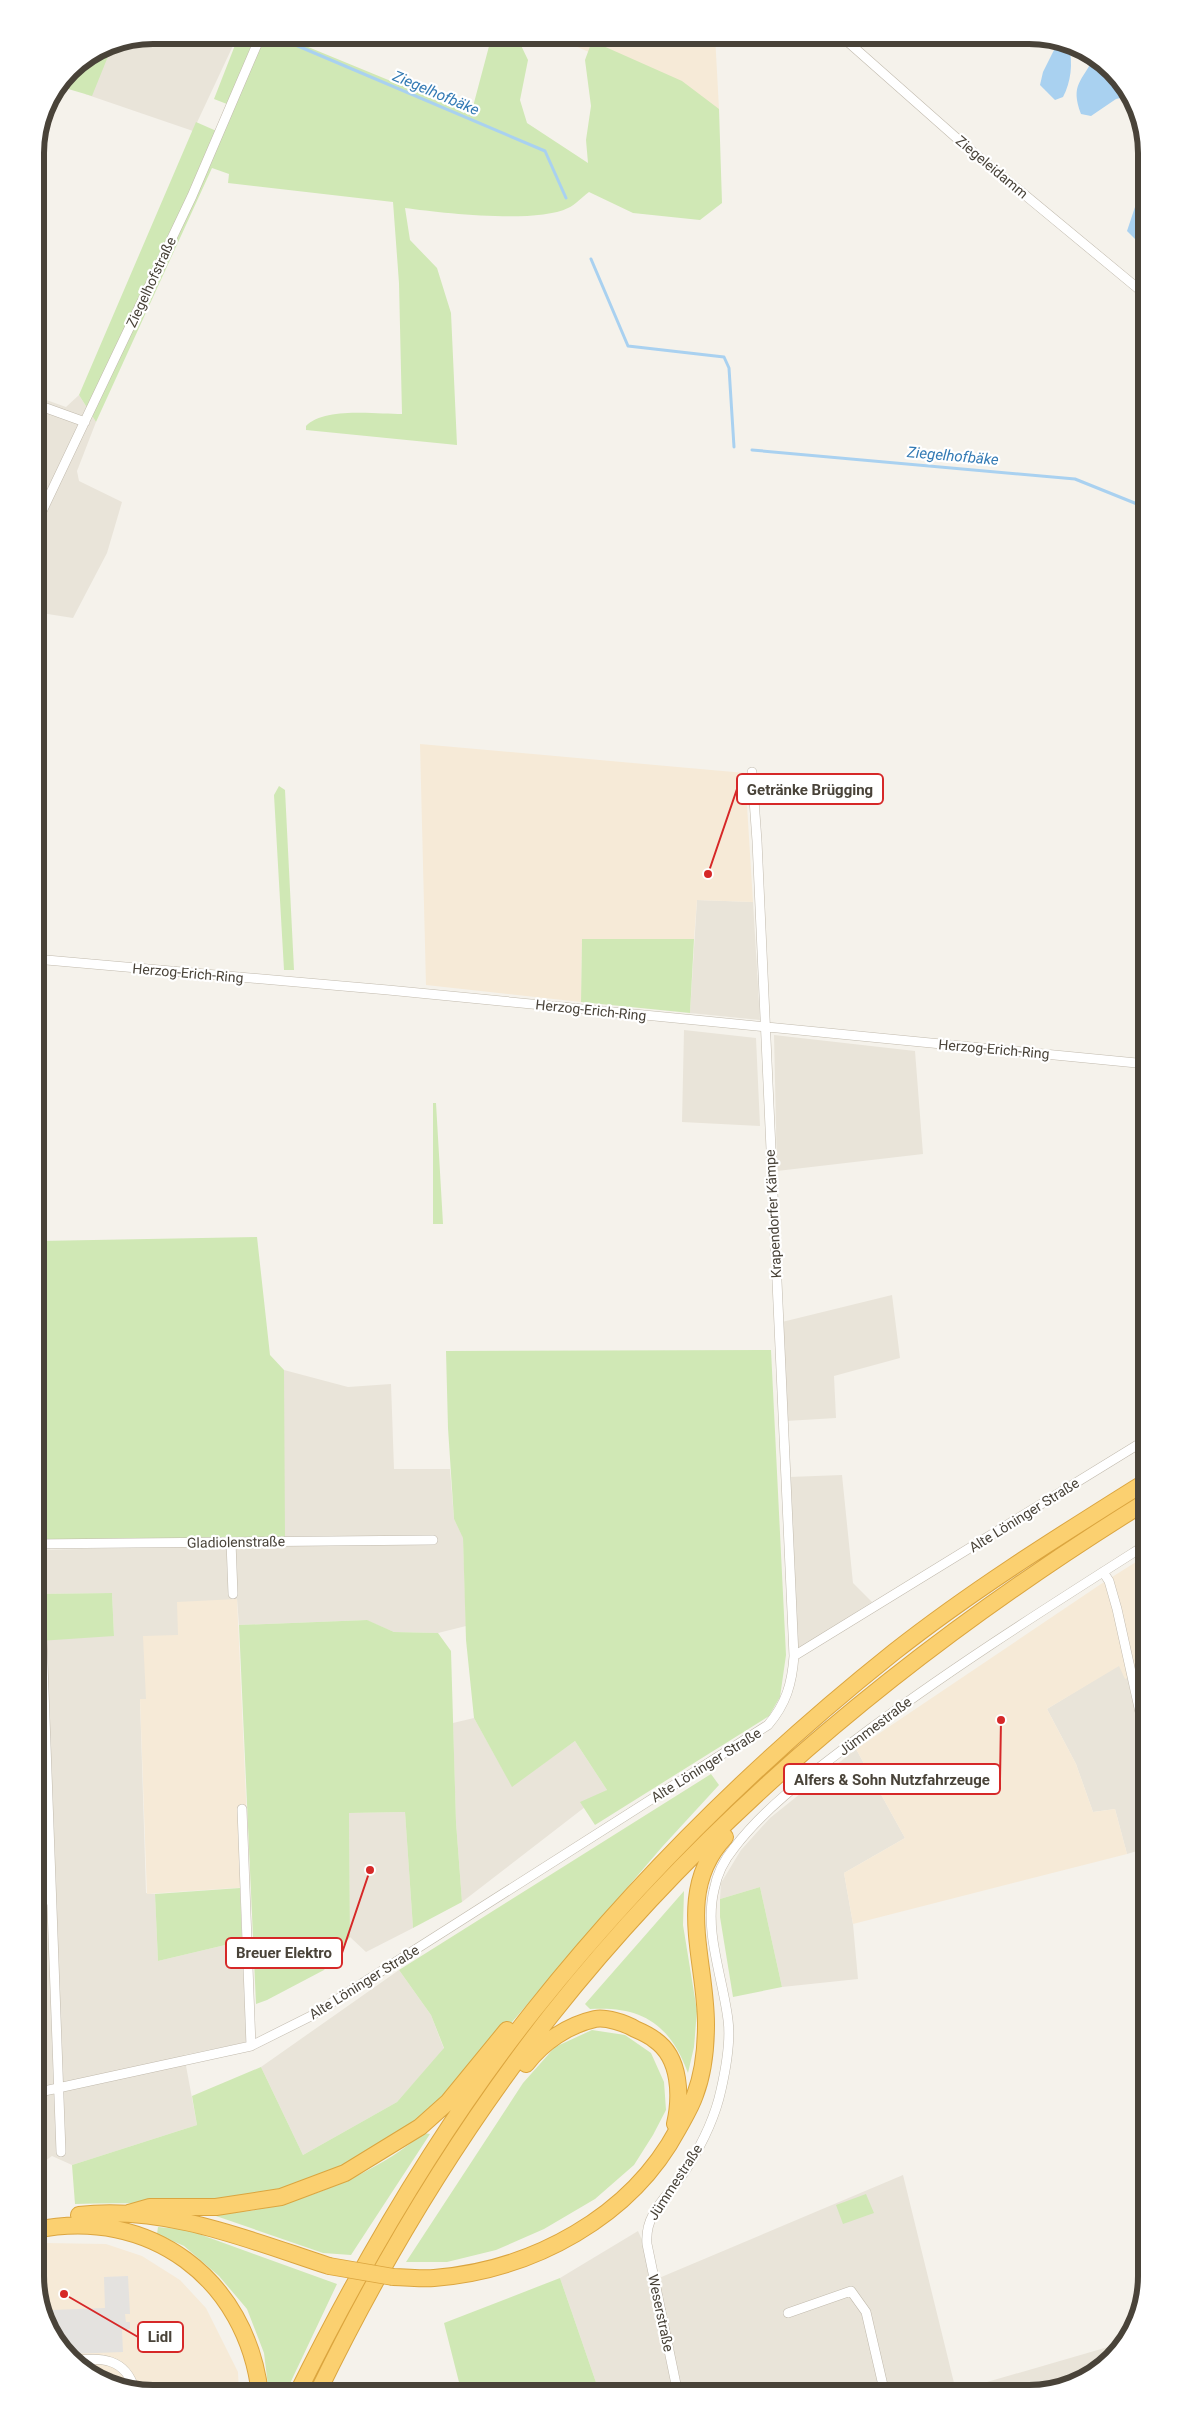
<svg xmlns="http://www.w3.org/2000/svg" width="1182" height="2429" viewBox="0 0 1182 2429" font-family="Roboto,sans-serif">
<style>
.residential{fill:#e9e4d9}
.commercial{fill:#f6ead7}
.green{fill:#d0e8b5}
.parking{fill:#e4e2df}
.water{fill:#a9d1f0}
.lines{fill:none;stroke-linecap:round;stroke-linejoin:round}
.stream{stroke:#a9d1f0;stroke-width:3}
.street-casing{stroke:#c1baad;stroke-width:10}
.highway-casing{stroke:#dba53f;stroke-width:18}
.street{stroke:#fff;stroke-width:9}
.highway{stroke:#fbd070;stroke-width:16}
.highway-bridge-casing{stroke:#dba53f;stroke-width:18;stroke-linecap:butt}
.highway-bridge{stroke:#fbd070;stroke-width:16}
.labels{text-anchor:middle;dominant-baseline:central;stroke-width:4.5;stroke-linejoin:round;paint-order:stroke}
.street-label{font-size:14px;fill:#494339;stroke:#fff}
.water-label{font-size:15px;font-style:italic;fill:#337ab4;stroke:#fff}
.rim{fill:none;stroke:#494339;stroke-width:6}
.leader{fill:none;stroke:#d62828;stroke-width:2}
.callout-dot{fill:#d62828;stroke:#fff;stroke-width:2}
.callout{fill:#fff;stroke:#d62828;stroke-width:2}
.callout-label{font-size:15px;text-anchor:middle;font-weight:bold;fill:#494339}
</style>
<rect width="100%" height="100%" fill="#f5f2eb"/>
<!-- residential -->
<path class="residential" d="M 153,35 L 238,35 L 193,131 L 85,94 L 109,44 Z
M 79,395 L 96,422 L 77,471 L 79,481 L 122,502 L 107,553 L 73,618 L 35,612 L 35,486 L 47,460 L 35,458 L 35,396 L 66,407 Z
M 697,900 L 753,902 L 760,1020 L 690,1013 Z
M 684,1030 L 756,1038 L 760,1126 L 682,1122 Z
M 774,1035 L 915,1051 L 923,1154 L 777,1171 Z
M 892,1295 L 900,1358 L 834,1376 L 836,1418 L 786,1421 L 782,1322 Z
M 284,1370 L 348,1387 L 391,1384 L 394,1469 L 450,1469 L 454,1519 L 463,1537 L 466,1626 L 438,1633 L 394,1632 L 366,1620 L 239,1625 L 237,1599 L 178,1635 L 146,1699 L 140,1700 L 146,1893 L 155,1894 L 158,1961 L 242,1941 L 247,2042 L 184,2055 L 197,2125 L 72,2165 L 52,2156 L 35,2168 L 35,1895 L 48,1895 L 39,1640 L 114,1635 L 112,1593 L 35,1594 L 35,1550 L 227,1546 L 225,1537 L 284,1537 Z
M 842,1475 L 853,1583 L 872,1602 L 798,1649 L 789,1477 Z
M 1119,1665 L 1135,1675 L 1147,1731 L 1147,1848 L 1127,1854 L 1115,1809 L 1093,1812 L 1076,1764 L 1047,1709 Z
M 474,1718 L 512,1786 L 575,1741 L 607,1790 L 462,1902 L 456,1822 L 453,1723 Z
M 856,1749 L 905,1838 L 844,1873 L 853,1924 L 858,1979 L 782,1987 L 760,1887 L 720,1899 L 721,1883 L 741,1850 L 770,1818 Z
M 405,1812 L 413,1928 L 366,1952 L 350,1937 L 349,1813 Z
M 399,1970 L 431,2015 L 444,2049 L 397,2102 L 303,2155 L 261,2067 Z
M 903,2175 L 956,2391 L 1108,2347 L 1110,2355 L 1074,2385 L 1029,2394 L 600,2394 L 560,2278 L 638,2231 L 659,2278 Z"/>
<!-- commercial -->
<path class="commercial" d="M 550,35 L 715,35 L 719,109 Z
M 420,744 L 745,773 L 753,902 L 697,900 L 694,939 L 582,939 L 581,1002 L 426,985 Z
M 1147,1555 L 1147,1731 L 1135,1675 L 1125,1679 L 1119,1666 L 1047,1709 L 1076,1764 L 1093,1812 L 1115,1809 L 1127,1854 L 853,1924 L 844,1873 L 905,1838 L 856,1749 L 1101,1584 Z
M 237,1599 L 250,1887 L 147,1894 L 140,1699 L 146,1699 L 143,1636 L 178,1635 L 177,1602 Z
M 45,2243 L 106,2244 L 142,2256 L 180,2280 L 206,2308 L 238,2372 L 239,2394 L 146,2394 L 81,2370 L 44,2321 L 35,2276 L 35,2245 Z"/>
<!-- green -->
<path class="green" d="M 239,35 L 279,35 L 471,114 L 492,35 L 516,35 L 528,60 L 520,100 L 527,123 L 588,163 L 586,140 L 591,106 L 585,60 L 592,41 L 682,81 L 719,109 L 722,203 L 700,220 L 633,213 L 589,192 C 582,197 575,205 568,208 C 536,224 442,213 405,208 L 410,240 L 437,268 L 451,313 L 457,445 L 306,430 L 306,426 C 324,407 377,414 402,414 L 399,283 L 393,202 L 228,183 L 229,174 L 212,168 L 96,422 L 79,395 L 196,122 L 221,133 L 232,106 L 214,99 Z
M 105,46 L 111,49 L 92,96 L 58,86 L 70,69 Z
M 279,786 L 285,790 L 294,970 L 284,970 L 274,795 Z
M 582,939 L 694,939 L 690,1013 L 581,1002 Z
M 433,1103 L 436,1103 L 443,1224 L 433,1224 Z
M 35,1156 L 39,1241 L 257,1237 L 270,1355 L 284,1370 L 285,1537 L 35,1540 Z
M 771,1350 L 786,1655 L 780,1697 L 769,1716 L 595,1825 L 580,1802 L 607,1790 L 575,1741 L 512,1787 L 474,1718 L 466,1640 L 463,1538 L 454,1519 L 448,1428 L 446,1351 Z
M 112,1593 L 114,1636 L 39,1641 L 41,1725 L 35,1726 L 35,1594 Z
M 367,1620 L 394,1632 L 438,1633 L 451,1651 L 456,1822 L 462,1902 L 413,1928 L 405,1812 L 349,1813 L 350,1937 L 324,1970 L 267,2000 L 256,2004 L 239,1625 Z
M 711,1774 L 719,1785 L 662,1847 L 447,2098 C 381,2151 302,2197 215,2202 C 169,2205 121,2202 75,2204 L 72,2165 L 197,2125 L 192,2096 L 261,2067 L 303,2155 L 397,2102 L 444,2048 L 431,2015 L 399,1970 Z
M 760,1887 L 782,1987 L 733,1997 L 720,1917 L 720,1899 Z
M 240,1888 L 242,1941 L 158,1961 L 155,1894 Z
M 684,1891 L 683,1925 L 697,2011 L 694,2047 L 688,2073 C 670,2024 642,2006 590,2009 L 585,2004 Z
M 592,2030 L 625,2035 L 651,2053 L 664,2082 L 666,2110 L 653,2135 L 634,2165 L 595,2199 L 544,2229 L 496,2250 L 447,2262 L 406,2262 L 523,2083 L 555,2047 Z
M 423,2133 L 430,2134 L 351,2255 L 323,2253 L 216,2216 C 225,2209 239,2212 250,2211 C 261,2209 272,2205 283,2203 C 329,2192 387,2165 423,2133 Z
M 866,2194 L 874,2213 L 843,2224 L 836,2205 Z
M 158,2227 L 188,2230 L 337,2284 L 285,2394 L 269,2394 L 264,2353 L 247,2309 L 219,2276 L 184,2246 L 157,2234 Z
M 560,2278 L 600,2394 L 462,2394 L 444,2323 Z"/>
<!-- parking -->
<path class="parking" d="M 128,2276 L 130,2314 L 125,2314 L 126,2322 L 130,2322 L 130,2329 L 122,2330 L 123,2352 L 69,2354 L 43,2317 L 51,2317 L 52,2310 L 105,2308 L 104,2277 Z"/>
<!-- water -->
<path class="water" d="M 1057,44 L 1069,47 C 1073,63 1071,82 1063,97 L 1055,100 L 1040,85 L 1043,72 Z
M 1094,57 L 1101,59 L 1129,96 L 1116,99 L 1091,116 L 1081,114 C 1070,84 1082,82 1094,57 Z
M 1147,171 L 1147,251 L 1127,231 Z"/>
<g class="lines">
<!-- stream -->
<path class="stream" d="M 272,35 L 545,151 L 566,198
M 591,259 L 628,346 L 724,357 L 729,368 L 734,447
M 752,450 L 1075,479 L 1147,508"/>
<!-- street casing -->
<g class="street-casing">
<path id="street" d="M 840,35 L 961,142 L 1147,296
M 35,404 L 85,422
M 35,526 L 192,196 L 261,35
M 752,772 L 757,841 L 794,1656
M 35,959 L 388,990 L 1147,1064
M 36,1474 L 61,2152
M 231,1542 L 233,1594
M 35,1544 L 433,1540
M 1103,1572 L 1109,1581 L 1117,1609 L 1147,1744
M 242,1809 L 251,2046
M 35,1900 L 51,1900
M 35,2093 L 251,2046 L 311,2016 L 768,1725 C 786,1704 792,1684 794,1656 L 1147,1439
M 788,2313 L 851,2291 L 866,2312 L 885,2394
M 74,2360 C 101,2358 125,2357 135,2390
M 678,2394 L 647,2244 C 644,2211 672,2193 687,2168 C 702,2144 715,2118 721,2090 C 726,2068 731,2042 728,2020 C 723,1978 704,1932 714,1890 C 717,1874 724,1860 734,1848 C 766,1806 812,1773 854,1741 C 948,1670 1048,1607 1147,1544"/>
</g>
<!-- highway casing -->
<g class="highway-casing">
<path id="highway" d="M 526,2064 C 543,2042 568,2025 595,2019 C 606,2017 625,2023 635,2029 C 642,2032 649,2035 655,2040 C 681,2058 681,2097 675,2124
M 129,2213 L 150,2207 L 216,2207 L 281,2197 L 345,2173 L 420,2127 L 448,2102 L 507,2030
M 79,2215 C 166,2205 249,2240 329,2266
M 35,2230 C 149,2206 247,2279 260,2394
M 393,2277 C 407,2277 421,2279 434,2278 C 533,2270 631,2217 678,2129 C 684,2118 691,2107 695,2095 C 703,2074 706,2047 706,2024 C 706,1959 674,1891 725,1837
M 297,2394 C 364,2259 440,2128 534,2010 C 640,1877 761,1758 894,1652 C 974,1589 1061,1535 1147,1481
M 317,2394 C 382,2260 460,2131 552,2014 C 716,1807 924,1639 1147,1501"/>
</g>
<!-- street -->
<use href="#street" class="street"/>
<!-- highway -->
<use href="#highway" class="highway"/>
<!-- highway-bridge casing -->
<g class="highway-bridge-casing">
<path id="highway-bridge" d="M 329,2266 L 393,2277"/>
</g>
<!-- highway-bridge -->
<use href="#highway-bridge" class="highway-bridge"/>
</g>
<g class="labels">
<!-- street labels -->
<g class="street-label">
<text transform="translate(992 167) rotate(40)">Ziegeleidamm</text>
<text transform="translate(151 282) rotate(-65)">Ziegelhofstraße</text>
<text transform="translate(188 973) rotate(5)">Herzog-Erich-Ring</text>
<text transform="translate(591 1010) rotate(6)">Herzog-Erich-Ring</text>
<text transform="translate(994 1049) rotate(5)">Herzog-Erich-Ring</text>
<text transform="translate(773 1214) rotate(-93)">Krapendorfer Kämpe</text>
<text transform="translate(1024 1515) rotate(-32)">Alte Löninger Straße</text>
<text transform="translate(236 1542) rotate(-1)">Gladiolenstraße</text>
<text transform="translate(875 1726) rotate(-37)">Jümmestraße</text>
<text transform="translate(706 1765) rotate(-32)">Alte Löninger Straße</text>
<text transform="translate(364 1982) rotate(-32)">Alte Löninger Straße</text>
<text transform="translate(675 2182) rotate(-57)">Jümmestraße</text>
<text transform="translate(661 2313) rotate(78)">Weserstraße</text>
</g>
<!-- water labels -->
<g class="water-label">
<text transform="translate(436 93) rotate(23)">Ziegelhofbäke</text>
<text transform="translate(953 456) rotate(5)">Ziegelhofbäke</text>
</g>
</g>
<!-- crop -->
<path d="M0 0H1182V2429H0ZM153 44H1029A109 109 0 0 1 1138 153V2276A109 109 0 0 1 1029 2385H153A109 109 0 0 1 44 2276V153A109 109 0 0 1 153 44Z" fill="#fff" fill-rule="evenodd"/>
<path class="rim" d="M153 44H1029A109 109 0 0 1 1138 153V2276A109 109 0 0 1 1029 2385H153A109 109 0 0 1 44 2276V153A109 109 0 0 1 153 44Z"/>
<!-- callouts -->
<path class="leader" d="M708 874L737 789M1001 1720L1000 1779M370 1870L342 1953M64 2294L138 2337"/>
<g class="callout-dot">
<circle cx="708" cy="874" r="5"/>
<circle cx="1001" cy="1720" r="5"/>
<circle cx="370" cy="1870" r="5"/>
<circle cx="64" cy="2294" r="5"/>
</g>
<g class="callout">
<rect x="737" y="774" width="146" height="30" rx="5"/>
<rect x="784" y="1764" width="216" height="30" rx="5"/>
<rect x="226" y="1938" width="116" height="30" rx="5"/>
<rect x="138" y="2322" width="45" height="30" rx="5"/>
</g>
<g class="callout-label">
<text x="810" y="795">Getränke Brügging</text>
<text x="892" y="1785">Alfers &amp; Sohn Nutzfahrzeuge</text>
<text x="284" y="1958">Breuer Elektro</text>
<text x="160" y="2342">Lidl</text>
</g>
</svg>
